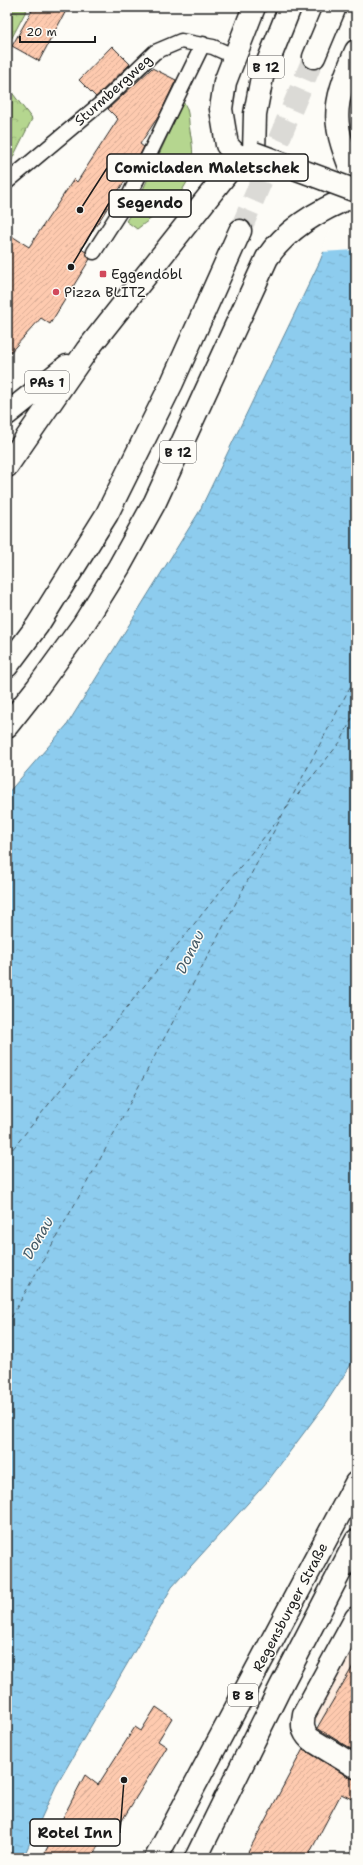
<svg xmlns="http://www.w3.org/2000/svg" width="363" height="1865" viewBox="0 0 363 1865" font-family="'Shantell Sans',sans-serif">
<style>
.built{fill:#fdede1}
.grass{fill:#b5d68f;stroke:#687956}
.forest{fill:url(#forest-crowns);stroke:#687956}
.water{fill:url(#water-ripples);stroke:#60869a}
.pier{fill:#fdfcf7}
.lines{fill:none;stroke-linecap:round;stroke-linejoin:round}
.ferry{stroke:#445a66;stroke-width:1;stroke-dasharray:5 4;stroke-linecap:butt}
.building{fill:url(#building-hatch);stroke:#1c1c1c}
.primary-tunnel{stroke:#dbdad6;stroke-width:22;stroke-dasharray:22 11;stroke-linecap:butt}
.service-casing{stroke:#1c1c1c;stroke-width:17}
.minor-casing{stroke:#1c1c1c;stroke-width:25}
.primary-casing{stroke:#1c1c1c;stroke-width:25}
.service{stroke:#fdfcf7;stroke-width:14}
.minor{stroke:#fdfcf7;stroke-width:22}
.primary{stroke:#fdfcf7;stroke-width:22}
.primary-bridge-casing{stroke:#1c1c1c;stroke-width:25;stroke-linecap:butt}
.primary-bridge{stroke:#fdfcf7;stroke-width:22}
.poi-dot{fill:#d1495b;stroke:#fdfcf7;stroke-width:1.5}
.labels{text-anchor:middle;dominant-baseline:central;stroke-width:3;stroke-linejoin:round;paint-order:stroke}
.shield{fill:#fdfcf7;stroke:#605f5e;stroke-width:1}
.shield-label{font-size:13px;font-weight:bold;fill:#1c1c1c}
.street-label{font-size:14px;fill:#1c1c1c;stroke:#fdfcf7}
.poi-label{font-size:14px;fill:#1c1c1c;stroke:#fdfcf7;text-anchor:start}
.water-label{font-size:15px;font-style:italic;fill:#445a66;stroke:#fdfcf7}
.leader{fill:none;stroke:#1c1c1c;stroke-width:1.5}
.callout-dot{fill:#1c1c1c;stroke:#fdfcf7;stroke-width:1.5}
.callout{fill:#fdfcf7;stroke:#1c1c1c;stroke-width:1.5}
.callout-label{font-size:15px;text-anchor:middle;font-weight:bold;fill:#1c1c1c}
</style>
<defs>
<pattern id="forest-crowns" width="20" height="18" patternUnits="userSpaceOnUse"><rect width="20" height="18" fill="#b5d68f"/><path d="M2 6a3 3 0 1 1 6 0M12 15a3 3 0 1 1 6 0" fill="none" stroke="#9bb77b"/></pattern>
<pattern id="water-ripples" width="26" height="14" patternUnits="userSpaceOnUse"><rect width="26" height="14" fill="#8dccee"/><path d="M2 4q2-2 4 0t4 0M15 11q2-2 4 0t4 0" fill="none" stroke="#79afcc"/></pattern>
<pattern id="building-hatch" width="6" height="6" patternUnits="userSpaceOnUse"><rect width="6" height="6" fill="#fecaaf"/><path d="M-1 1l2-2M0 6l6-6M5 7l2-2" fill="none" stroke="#d9ad96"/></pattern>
</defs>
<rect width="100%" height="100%" fill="#fdfcf7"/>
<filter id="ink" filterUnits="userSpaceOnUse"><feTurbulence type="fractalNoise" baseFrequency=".025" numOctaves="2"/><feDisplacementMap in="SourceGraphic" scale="8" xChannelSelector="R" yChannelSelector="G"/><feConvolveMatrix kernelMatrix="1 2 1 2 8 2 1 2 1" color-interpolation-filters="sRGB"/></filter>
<g filter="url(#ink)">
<!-- built -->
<path class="built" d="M 356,1635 L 356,1748 L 311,1719 Z"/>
<!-- grass -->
<path class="grass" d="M 183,102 C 190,110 188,121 190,131 C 201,186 177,199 137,229 L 126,221 L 135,207 Z"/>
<!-- forest -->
<path class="forest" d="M 7,7 L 28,7 L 7,47 Z
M 7,86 L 32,119 L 7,169 Z"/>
<!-- water -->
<path class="water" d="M 356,170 L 356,1357 L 324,1406 L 267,1482 L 172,1587 L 56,1786 L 23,1858 L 7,1858 L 7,794 L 67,725 L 199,512 L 320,261 Z"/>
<!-- pier -->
<path class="pier" d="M 356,168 L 356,250 L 321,252 L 354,170 Z"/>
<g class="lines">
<!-- ferry -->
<path class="ferry" d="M 286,809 L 341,741 L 356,710
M 7,1156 L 282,815
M 7,1325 L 104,1152 L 356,676"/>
</g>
<!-- building -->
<path class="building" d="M 34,7 L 68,7 L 39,61 L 12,46 Z
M 112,46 L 130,64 L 96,97 L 79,80 Z
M 152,68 L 176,80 L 160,114 L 140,144 L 144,147 L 133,168 L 81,249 L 86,252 L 90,259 L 50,324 L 41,318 L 7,356 L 7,233 L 29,247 L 74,179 L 77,182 L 118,119 L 108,109 Z
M 356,1661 L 356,1752 L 317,1728 Z
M 156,1707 L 172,1718 L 158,1741 L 167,1747 L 115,1832 L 106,1829 L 92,1858 L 42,1858 L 85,1775 L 98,1785 L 135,1727 L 141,1731 Z
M 303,1749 L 350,1778 L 356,1779 L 356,1801 L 341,1794 L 307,1858 L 245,1858 Z"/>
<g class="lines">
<!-- primary-tunnel -->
<path class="primary-tunnel" d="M 240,231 L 314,57"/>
<!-- service casing -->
<g class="service-casing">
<path id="service" d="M 7,182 L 106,99 L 155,52 L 181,41 L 213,47 L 233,56
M 94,252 L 126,202 L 203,44"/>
</g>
<!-- minor casing -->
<g class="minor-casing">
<path id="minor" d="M 356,1618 L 304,1714 C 302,1725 302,1731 310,1739 L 356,1767"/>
</g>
<!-- primary casing -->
<g class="primary-casing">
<path id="primary" d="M 356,51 C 330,110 332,123 356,182
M 314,57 L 335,7
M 239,158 L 254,153 L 255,114 L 262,77 L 290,7
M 239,158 L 227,145 L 221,109 L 225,82 L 254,7
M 7,414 L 67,366
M 7,466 L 87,350 L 239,158
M 7,666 L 37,626 L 107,514 L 172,383 L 240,231
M 7,726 L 37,688 L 83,625 L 119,567 L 155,502 L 267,258 C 287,228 323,208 356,195
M 156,1858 L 356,1483
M 196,1858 L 280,1688 L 356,1541"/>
</g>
<!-- service -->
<use href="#service" class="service"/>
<!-- minor -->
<use href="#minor" class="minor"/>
<!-- primary -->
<use href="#primary" class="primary"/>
<!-- primary-bridge casing -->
<g class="primary-bridge-casing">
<path id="primary-bridge" d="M 254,153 L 356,191"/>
</g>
<!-- primary-bridge -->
<use href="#primary-bridge" class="primary-bridge"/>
</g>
</g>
<!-- markers -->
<g class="poi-dot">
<rect x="99" y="270" width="8" height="8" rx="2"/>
<circle cx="56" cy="292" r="4"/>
</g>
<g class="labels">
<!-- shield labels -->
<g class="shield">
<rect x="248" y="56" width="36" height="22" rx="3"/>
<rect x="25" y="371" width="44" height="22" rx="3"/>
<rect x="160" y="441" width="36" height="22" rx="3"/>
<rect x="228" y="1684" width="30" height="22" rx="3"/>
</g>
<g class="shield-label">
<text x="266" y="67">B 12</text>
<text x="47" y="382">PAs 1</text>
<text x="178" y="452">B 12</text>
<text x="243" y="1695">B 8</text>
</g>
<!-- street labels -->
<g class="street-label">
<text transform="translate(113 90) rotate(-42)">Sturmbergweg</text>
<text transform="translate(290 1607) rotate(-62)">Regensburger Straße</text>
</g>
<!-- poi labels -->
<g class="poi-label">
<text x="111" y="274">Eggendobl</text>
<text x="64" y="292">Pizza BLITZ</text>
</g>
<!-- water labels -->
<g class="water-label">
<text transform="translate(190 952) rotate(-64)">Donau</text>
<text transform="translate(38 1238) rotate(-60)">Donau</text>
</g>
</g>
<!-- callouts -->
<path class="leader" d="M80 210L107 168M71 267L109 203M124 1780L120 1833"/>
<g class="callout-dot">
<circle cx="80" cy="210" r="4"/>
<circle cx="71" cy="267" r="4"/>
<circle cx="124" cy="1780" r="4"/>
</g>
<g class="callout">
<rect x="107" y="154" width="201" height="27" rx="4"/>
<rect x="109" y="190" width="82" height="27" rx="4"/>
<rect x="30" y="1819" width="90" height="27" rx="4"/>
</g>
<g class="callout-label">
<text x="207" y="173">Comicladen Maletschek</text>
<text x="150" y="208">Segendo</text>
<text x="75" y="1838">Rotel Inn</text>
</g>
<!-- margin -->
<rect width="363" height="1865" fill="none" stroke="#fdfcf7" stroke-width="24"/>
<rect x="12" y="12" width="339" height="1841" fill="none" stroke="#1c1c1c" stroke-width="1.5" filter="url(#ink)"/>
<!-- scale -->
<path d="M20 36v6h75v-6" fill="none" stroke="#1c1c1c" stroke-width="2"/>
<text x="26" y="36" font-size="12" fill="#1c1c1c" stroke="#fdfcf7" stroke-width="3" paint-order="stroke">20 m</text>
</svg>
